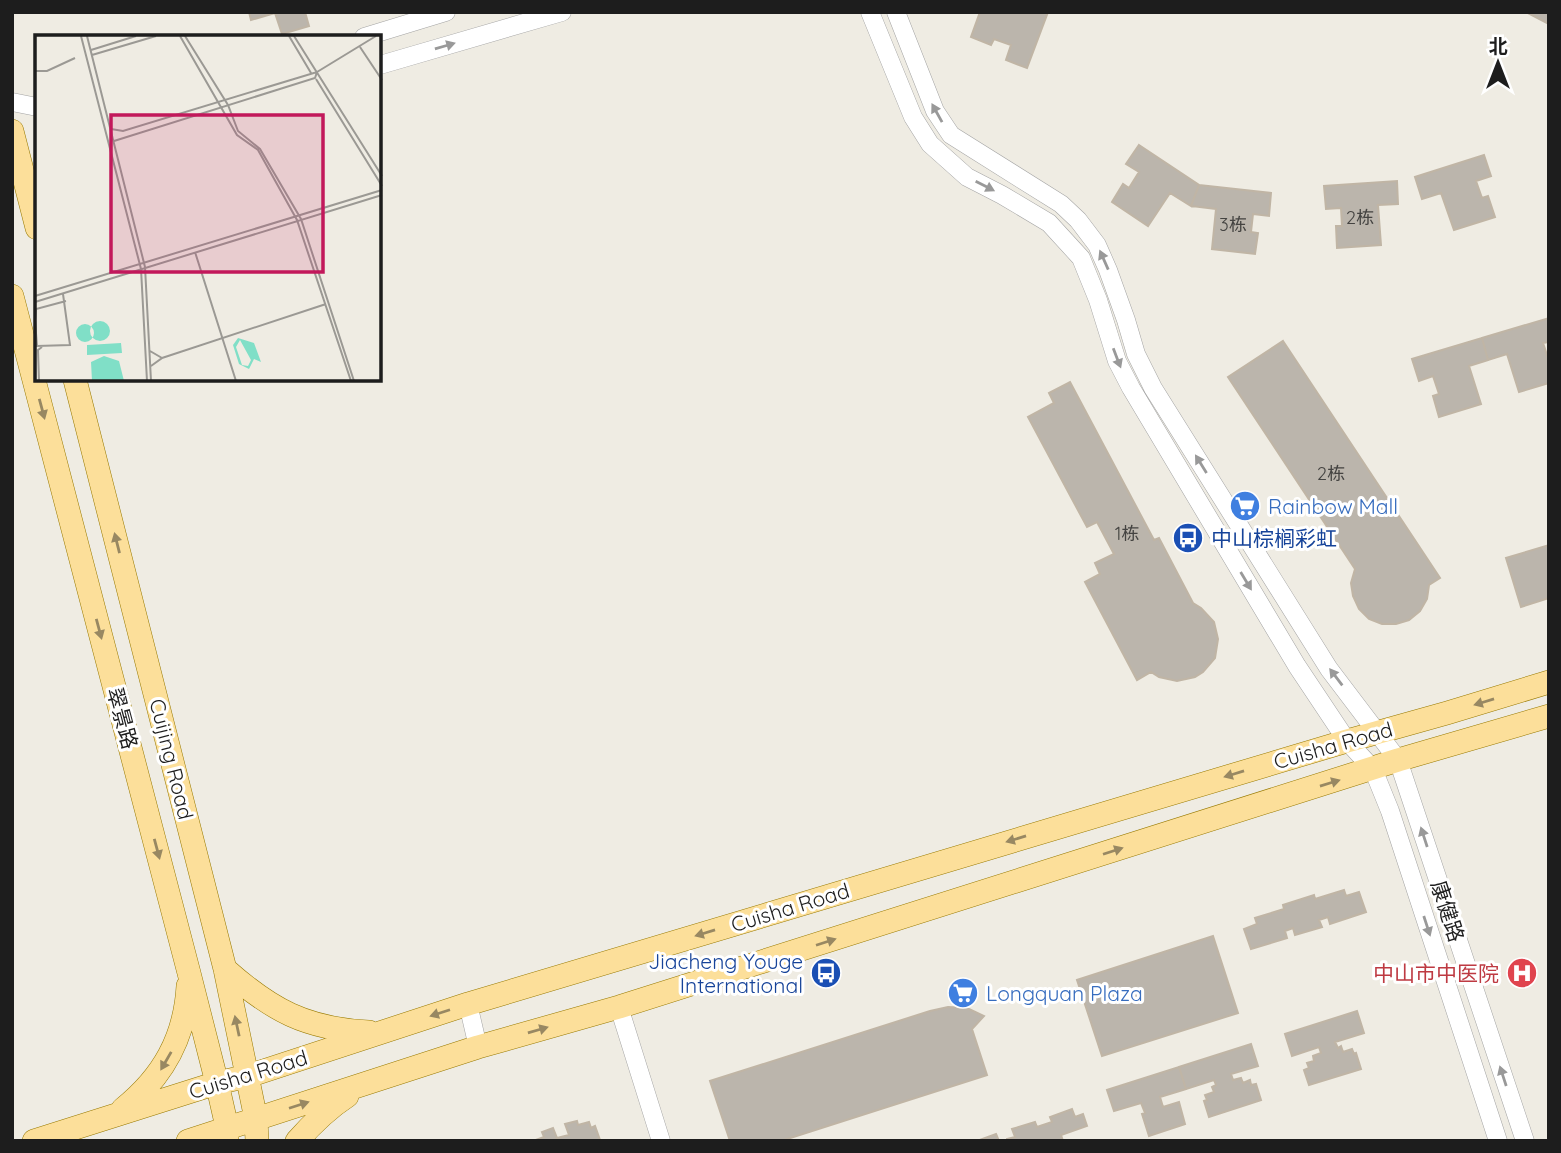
<svg xmlns="http://www.w3.org/2000/svg" width="1561" height="1153" viewBox="0 0 1561 1153" font-family="Quicksand,'Noto Sans SC',sans-serif">
<style>
.building{fill:#bbb5ac;stroke:#c0b5a5;stroke-width:2}
.lines{fill:none;stroke-linecap:round;stroke-linejoin:round}
.minor-casing{stroke:#a4a4a4;stroke-width:19}
.major-casing{stroke:#977900;stroke-width:24}
.minor{stroke:#fff;stroke-width:18}
.major{stroke:#fcdf9a;stroke-width:23}
.oneway{fill:#999}
.oneway2{fill:#988862}
.labels{text-anchor:middle;dominant-baseline:central;stroke-width:6;stroke-linejoin:round;paint-order:stroke}
.number-label{font-size:18px;fill:#444341}
.shop-label{font-size:21px;fill:#366cbe;stroke:#fff;text-anchor:start}
.transit-label{font-size:21px;fill:#164399;stroke:#fff;text-anchor:start}
.street-label{font-size:21px;fill:#1d1d1d;stroke:#fff}
.health-label{font-size:21px;fill:#be3a42;stroke:#fff;text-anchor:end}
.inset-road{fill:none;stroke:#9b9994;stroke-width:2}
.view{fill:#c2185b;fill-opacity:0.15;stroke:#c2185b;stroke-width:3.5}
.inset-edge{fill:none;stroke:#1d1d1d;stroke-width:3.5}
</style>
<rect width="100%" height="100%" fill="#efece3"/>
<!-- building -->
<path class="building" d="M 249,12 L 305,12 L 309,26 L 282,34 L 275,13 L 251,20 Z
M 980,12 L 1048,12 L 1027,68 L 1006,60 L 1011,45 L 994,39 L 991,45 L 971,37 Z
M 1526,12 L 1549,12 L 1549,24 Z
M 1139,145 L 1199,185 L 1191,206 L 1170,193 L 1148,226 L 1112,202 L 1123,184 L 1129,188 L 1139,172 L 1126,164 Z
M 1484,155 L 1491,176 L 1476,181 L 1482,198 L 1488,196 L 1495,217 L 1454,230 L 1441,193 L 1422,199 L 1415,177 Z
M 1397,181 L 1398,204 L 1378,205 L 1381,245 L 1337,248 L 1336,226 L 1342,226 L 1341,208 L 1326,209 L 1324,186 Z
M 1199,185 L 1271,193 L 1269,216 L 1253,214 L 1251,232 L 1258,233 L 1255,254 L 1212,249 L 1216,209 L 1191,206 Z
M 1549,318 L 1549,342 L 1543,343 L 1549,361 L 1549,383 L 1519,392 L 1507,354 L 1488,360 L 1482,338 Z
M 1482,338 L 1488,360 L 1469,366 L 1481,404 L 1439,417 L 1433,396 L 1439,394 L 1433,376 L 1419,381 L 1412,359 Z
M 1283,341 L 1440,578 L 1429,585 L 1427,599 L 1420,611 L 1409,620 L 1396,624 L 1382,624 L 1369,619 L 1359,609 L 1353,596 L 1351,583 L 1355,569 L 1228,377 Z
M 1070,382 L 1154,540 L 1159,538 L 1193,603 L 1201,608 L 1214,622 L 1218,639 L 1215,658 L 1203,672 L 1195,677 L 1177,681 L 1159,677 L 1151,672 L 1137,680 L 1085,582 L 1100,574 L 1095,563 L 1114,554 L 1097,522 L 1087,527 L 1028,417 L 1054,403 L 1049,393 Z
M 1549,545 L 1549,598 L 1521,607 L 1506,558 Z
M 1344,890 L 1346,896 L 1359,892 L 1366,912 L 1330,924 L 1328,917 L 1319,920 L 1322,927 L 1295,935 L 1293,928 L 1285,931 L 1287,938 L 1251,949 L 1244,929 L 1257,924 L 1255,918 L 1284,909 L 1283,905 L 1314,895 L 1315,899 Z
M 1213,936 L 1238,1013 L 1102,1056 L 1077,980 Z
M 948,1007 L 967,1008 L 984,1016 L 972,1029 L 987,1075 L 781,1141 L 730,1141 L 710,1081 L 930,1011 Z
M 1357,1011 L 1364,1033 L 1335,1042 L 1338,1048 L 1341,1046 L 1343,1052 L 1352,1049 L 1354,1054 L 1356,1053 L 1361,1069 L 1309,1085 L 1304,1070 L 1309,1068 L 1307,1063 L 1314,1061 L 1313,1056 L 1321,1053 L 1319,1047 L 1292,1056 L 1285,1034 Z
M 1251,1044 L 1258,1066 L 1231,1074 L 1233,1080 L 1241,1078 L 1243,1083 L 1250,1080 L 1251,1085 L 1256,1084 L 1261,1100 L 1209,1117 L 1204,1101 L 1207,1100 L 1205,1095 L 1214,1092 L 1212,1087 L 1216,1085 L 1214,1080 L 1186,1089 L 1179,1067 Z
M 1179,1067 L 1186,1089 L 1160,1097 L 1163,1107 L 1179,1102 L 1185,1124 L 1149,1136 L 1142,1114 L 1145,1113 L 1141,1103 L 1114,1111 L 1107,1090 Z
M 1072,1109 L 1075,1117 L 1083,1114 L 1087,1126 L 1061,1135 L 1063,1141 L 1007,1141 L 1007,1139 L 1015,1137 L 1012,1129 L 1035,1122 L 1037,1127 L 1052,1122 L 1050,1117 Z
M 577,1121 L 578,1125 L 589,1122 L 591,1128 L 595,1126 L 600,1140 L 533,1141 L 544,1137 L 542,1132 L 553,1128 L 557,1138 L 569,1135 L 565,1124 Z
M 996,1134 L 999,1141 L 977,1141 Z"/>
<g class="lines">
<!-- minor casing -->
<g class="minor-casing">
<path id="minor" d="M 870,12 L 913,117 L 930,144 L 967,177 L 1002,195 L 1049,223 L 1081,258 L 1098,300 L 1117,361 L 1131,388 L 1297,666 L 1347,741 L 1373,769 L 1390,811 L 1498,1141
M 896,12 L 935,111 L 951,135 L 1061,204 L 1078,220 L 1097,245 L 1108,270 L 1126,320 L 1136,354 L 1153,388 L 1329,669 L 1398,760 L 1525,1141
M 364,37 L 446,12
M 380,65 L 562,12
M 12,102 L 37,107
M 468,1004 L 478,1047
M 619,1007 L 661,1141"/>
</g>
<!-- major casing -->
<g class="major-casing">
<path id="major" d="M 12,131 L 37,228
M 12,296 L 189,973 L 217,1083 L 227,1127 L 227,1141
M 75,380 L 225,969 L 256,1119 L 257,1141
M 225,969 C 271,1010 306,1029 369,1032
M 123,1109 C 163,1077 185,1038 188,986
M 34,1141 L 217,1083 L 248,1076 L 468,1004 L 1347,741 L 1447,713 L 1549,682
M 188,1141 L 478,1047 L 619,1007 L 1398,760 L 1549,716
M 297,1141 C 312,1124 327,1109 347,1096"/>
</g>
<!-- minor -->
<use href="#minor" class="minor"/>
<!-- major -->
<use href="#major" class="major"/>
</g>
<!-- one-way arrows -->
<defs><path id="oneway-solid" d="M-6-.8H1V-3.2L6.5 0L1 3.2V.8H-6Z" transform="scale(1.75)"/></defs>
<g class="oneway">
<use href="#oneway-solid" transform="translate(445 46) rotate(-16)"/>
<use href="#oneway-solid" transform="translate(937 113) rotate(-119)"/>
<use href="#oneway-solid" transform="translate(985 186) rotate(27)"/>
<use href="#oneway-solid" transform="translate(1104 260) rotate(-114)"/>
<use href="#oneway-solid" transform="translate(1117 358) rotate(69)"/>
<use href="#oneway-solid" transform="translate(1201 464) rotate(-122)"/>
<use href="#oneway-solid" transform="translate(1246 581) rotate(59)"/>
<use href="#oneway-solid" transform="translate(1336 677) rotate(-127)"/>
<use href="#oneway-solid" transform="translate(1424 837) rotate(-108)"/>
<use href="#oneway-solid" transform="translate(1427 926) rotate(72)"/>
<use href="#oneway-solid" transform="translate(1503 1076) rotate(-108)"/>
</g>
<g class="oneway2">
<use href="#oneway-solid" transform="translate(42 409) rotate(75)"/>
<use href="#oneway-solid" transform="translate(117 543) rotate(-104)"/>
<use href="#oneway-solid" transform="translate(99 629) rotate(75)"/>
<use href="#oneway-solid" transform="translate(1484 702) rotate(163)"/>
<use href="#oneway-solid" transform="translate(1234 774) rotate(163)"/>
<use href="#oneway-solid" transform="translate(1330 783) rotate(-17)"/>
<use href="#oneway-solid" transform="translate(1016 839) rotate(163)"/>
<use href="#oneway-solid" transform="translate(157 849) rotate(75)"/>
<use href="#oneway-solid" transform="translate(1113 851) rotate(-18)"/>
<use href="#oneway-solid" transform="translate(705 933) rotate(163)"/>
<use href="#oneway-solid" transform="translate(826 942) rotate(-18)"/>
<use href="#oneway-solid" transform="translate(440 1013) rotate(162)"/>
<use href="#oneway-solid" transform="translate(237 1026) rotate(-102)"/>
<use href="#oneway-solid" transform="translate(538 1030) rotate(-16)"/>
<use href="#oneway-solid" transform="translate(166 1061) rotate(120)"/>
<use href="#oneway-solid" transform="translate(299 1105) rotate(-18)"/>
</g>
<!-- icons -->
<defs>
<g id="supermarket-disc" transform="scale(1.575)"><circle r="9.5" fill="#3f7fe0" stroke="#fff"/><path d="M-6-5.5h2.5l.6 2H6L4.5 2H-2.5L-4.4-4H-6ZM-1.5 3.2a1.3 1.3 0 1 0 .1 0ZM3 3.2a1.3 1.3 0 1 0 .1 0Z" fill="#fff"/></g>
<g id="bus-disc" transform="scale(1.575)"><circle r="9.5" fill="#1a4fb4" stroke="#fff"/><path d="M-5-6H5V4H4V6H2V4H-2V6H-4V4H-5ZM-3.5-4V0h7V-4ZM-3.5 1.2v1.5H-2V1.2ZM2 1.2v1.5H3.5V1.2Z" fill="#fff"/></g>
<g id="hospital-disc" transform="scale(1.575)"><circle r="9.5" fill="#e0444e" stroke="#fff"/><path d="M-5-5h3v3.5h4V-5h3V5h-3V1.5h-4V5h-3Z" fill="#fff"/></g>
</defs>
<g fill-rule="evenodd">
<use href="#supermarket-disc" x="1245" y="506"/>
<use href="#bus-disc" x="1188" y="538"/>
<use href="#bus-disc" x="826" y="973"/>
<use href="#hospital-disc" x="1522" y="973"/>
<use href="#supermarket-disc" x="963" y="993"/>
</g>
<g class="labels">
<!-- number labels -->
<g class="number-label">
<text x="1360" y="217">2栋</text>
<text x="1233" y="224">3栋</text>
<text x="1331" y="473">2栋</text>
<text x="1127" y="533">1栋</text>
</g>
<!-- shop labels -->
<g class="shop-label">
<text x="1268" y="506">Rainbow Mall</text>
<text x="986" y="993">Longquan Plaza</text>
</g>
<!-- transit labels -->
<g class="transit-label">
<text x="1211" y="538">中山棕榈彩虹</text>
<text x="803" y="961" text-anchor="end">Jiacheng Youge<tspan x="803" dy="24">International</tspan></text>
</g>
<!-- street labels -->
<g class="street-label">
<text transform="translate(123 718) rotate(75)">翠景路</text>
<text transform="translate(1333 745) rotate(-16)">Cuisha Road</text>
<text transform="translate(172 759) rotate(76)">Cuijing Road</text>
<text transform="translate(790 907) rotate(-17)">Cuisha Road</text>
<text transform="translate(1448 911) rotate(72)">康健路</text>
<text transform="translate(248 1074) rotate(-17)">Cuisha Road</text>
</g>
<!-- health labels -->
<g class="health-label">
<text x="1499" y="973">中山市中医院</text>
</g>
</g>
<!-- overview -->
<g transform="translate(35 35)">
<rect width="346" height="346" fill="#efece3"/>
<path d="M55 296a10 10 0 1 1 20 0a10 10 0 1 1-20 0ZM41 298a9 9 0 1 1 18 0a9 9 0 1 1-18 0ZM 203,303 L 219,308 L 226,327 L 219,324 L 214,334 L 204,329 L 198,310 ZM 205,305 L 216,325 L 213,331 L 207,330 L 201,312 ZM 86,308 L 87,318 L 52,320 L 52,310 ZM 69,321 L 84,326 L 89,346 L 57,346 L 56,327 Z" fill="#80dfc7" fill-rule="evenodd"/>
<path class="inset-road" d="M 46,1 L 106,234 L 112,346M 52,1 L 110,232 L 116,346M 145,1 L 202,100 L 223,115 L 262,185 L 316,346M 150,1 L 193,70 L 203,96 L 225,114 L 266,184 L 319,346M 254,1 L 276,38M 259,1 L 347,141M 325,12 L 347,45M 56,15 L 101,1M 57,20 L 121,1M 0,36 L 12,36 L 40,23M 282,37 L 341,1M 281,44 L 347,151M 76,94 L 88,96 L 282,37 L 280,43 L 79,106M 160,217 L 201,346M 0,261 L 347,155M 0,267 L 347,160M 0,285 L 2,311 L 35,310 L 28,259M 0,285 L 1,274 L 31,266M 115,316 L 127,323 L 116,331M 127,323 L 291,269M 4,346 L 3,315 L 7,312"/>
<path class="view" d="M 76,80 L 288,80 L 288,237 L 76,237 Z"/>
<rect width="346" height="346" class="inset-edge"/>
</g>
<!-- border -->
<rect width="1561" height="1153" fill="none" stroke="#1d1d1d" stroke-width="28"/>
<!-- north arrow -->
<g transform="translate(1498 63)" stroke="#ffffff" stroke-width="5" paint-order="stroke">
<path d="M0-5L12 26L0 18L-12 26Z" fill="#1d1d1d"/>
<text y="-10" font-size="19" font-weight="bold" text-anchor="middle" fill="#1d1d1d">北</text>
</g>
</svg>
